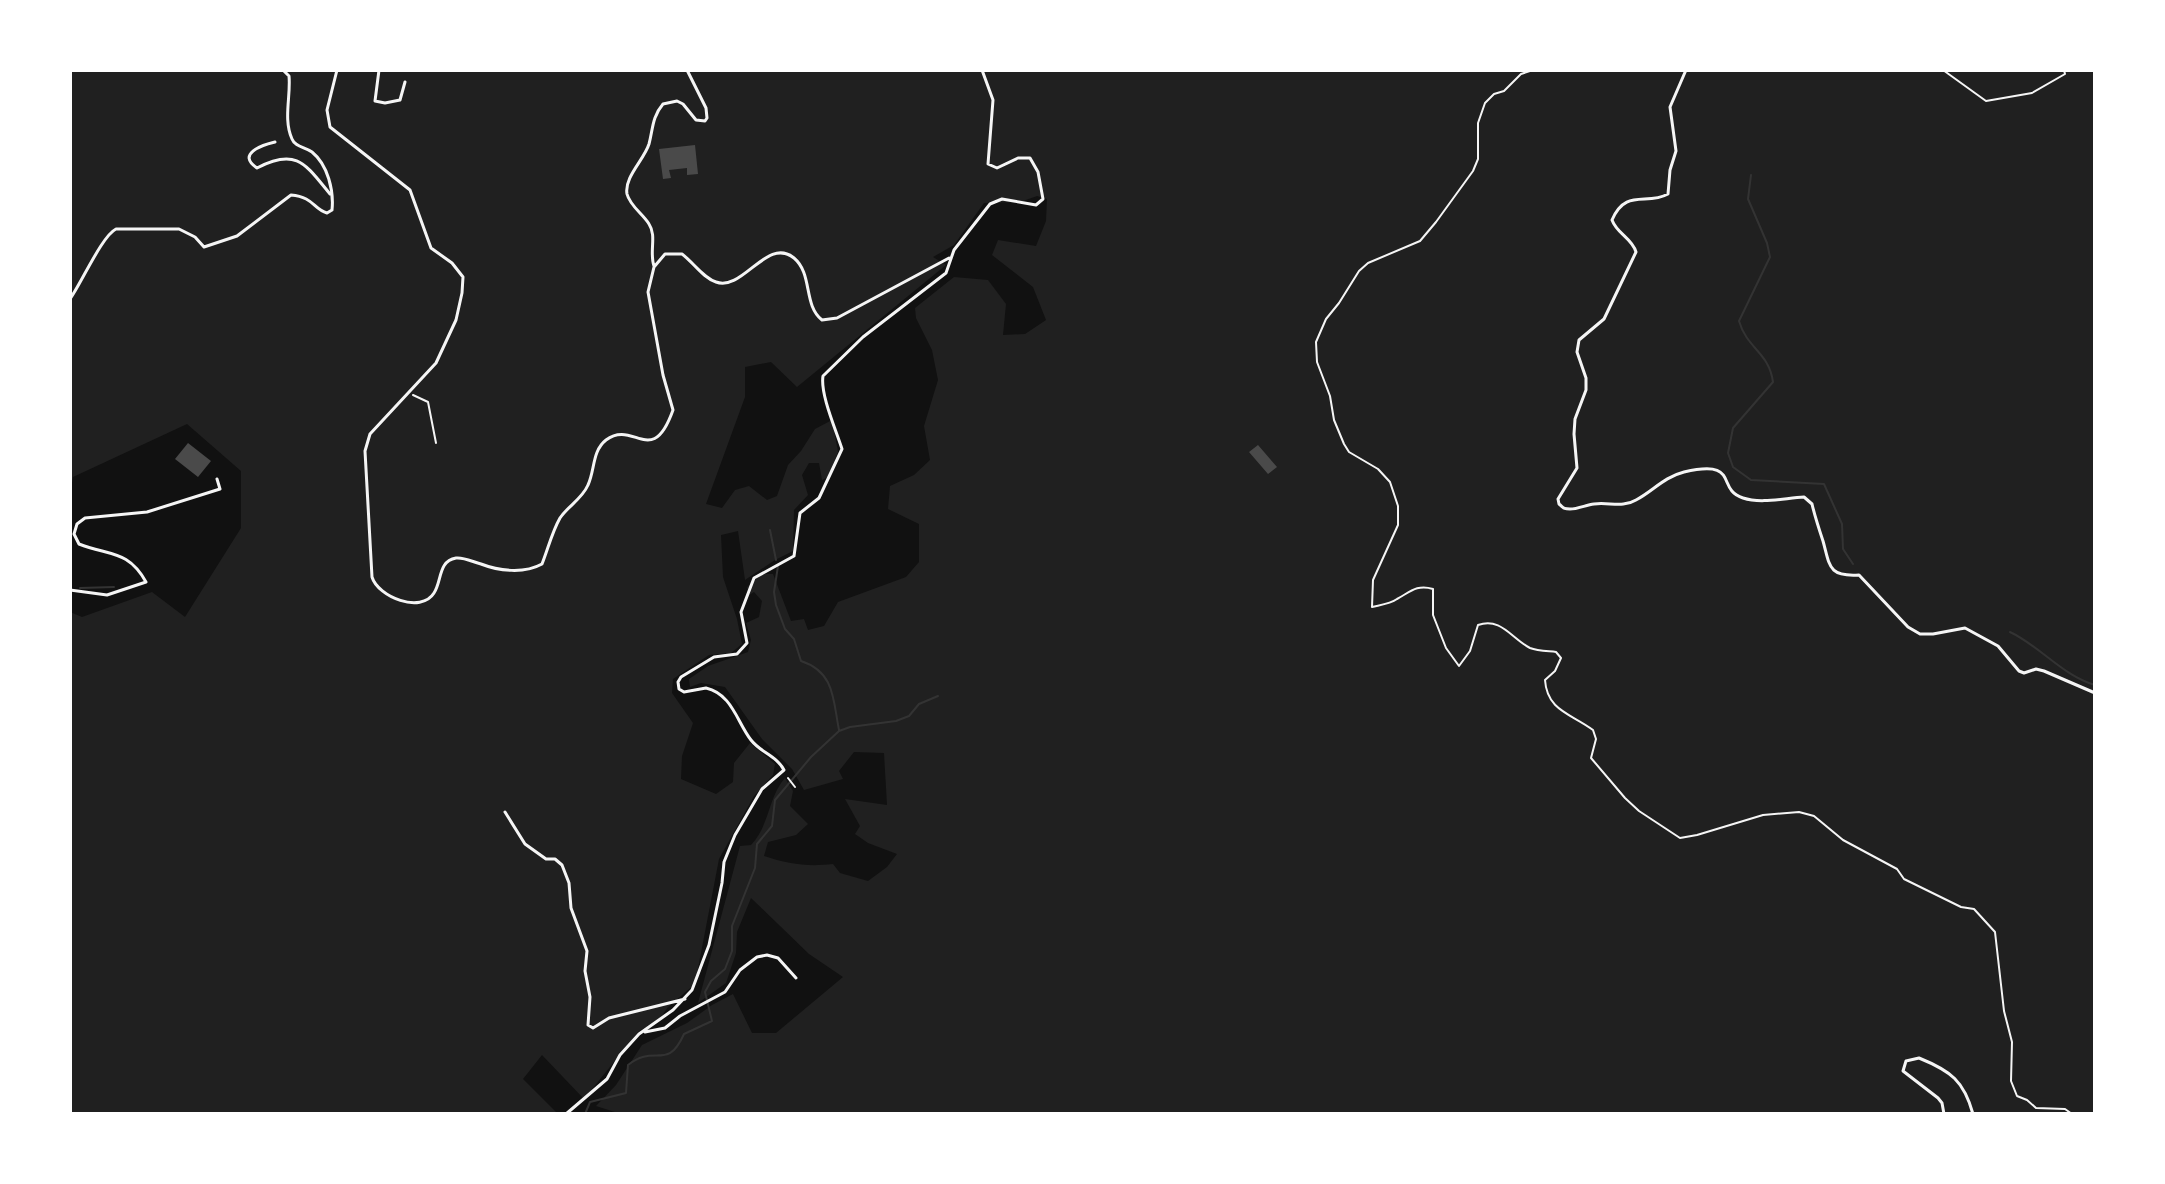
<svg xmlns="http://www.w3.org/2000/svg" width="2165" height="1184" viewBox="0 0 2165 1184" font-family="Quicksand,sans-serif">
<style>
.green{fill:#202020}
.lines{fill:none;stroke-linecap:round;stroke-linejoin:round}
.stream{stroke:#333;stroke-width:2}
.building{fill:#4a4a4a}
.path{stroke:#f5f5f5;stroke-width:2}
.service{stroke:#f5f5f5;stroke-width:2}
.minor{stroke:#f5f5f5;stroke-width:3}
</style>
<rect width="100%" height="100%" fill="#111"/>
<!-- green -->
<path class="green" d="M 70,70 L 2095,70 L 2095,1114 L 621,1114 L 596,1106 L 616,1085 L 642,1045 L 687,1023 L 712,1005 L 733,994 L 752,1033 L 776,1033 L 843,977 L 809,954 L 751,898 L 737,932 L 736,953 L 726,983 L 698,1003 L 740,846 L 751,845 C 770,825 768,797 785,778 L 793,791 L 790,806 L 808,824 L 796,835 L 768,842 L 764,856 C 788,864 807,867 833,864 L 840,873 L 868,881 L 887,867 L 897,854 L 868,843 L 855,834 L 860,826 L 845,799 L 887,805 L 884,753 L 854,752 L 839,771 L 843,779 L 804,790 L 792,769 L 762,739 L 725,687 L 701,683 L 690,687 L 689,679 L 708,666 L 748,652 L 751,640 L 746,623 L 759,617 L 762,601 L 754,592 L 749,595 L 747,587 L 762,574 L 773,574 L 791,621 L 804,619 L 808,630 L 824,626 L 838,602 L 906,577 L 919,562 L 919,524 L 888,509 L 890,486 L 914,475 L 930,460 L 924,426 L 938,380 L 932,350 L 916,318 L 915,308 L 954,277 L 988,280 L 1006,304 L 1003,335 L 1025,334 L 1046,320 L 1033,287 L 992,255 L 998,240 L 1036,246 L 1046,221 L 1047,199 L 1037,196 L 1020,202 L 984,203 L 954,245 L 933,257 L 946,265 L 797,387 L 771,362 L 745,367 L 745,397 L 706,504 L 722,508 L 735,490 L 749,486 L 767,500 L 777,496 L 788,465 L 801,451 L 815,429 L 832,420 L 838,452 L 828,477 L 822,480 L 819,463 L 809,463 L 802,475 L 808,495 L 794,510 L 793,551 L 775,560 L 745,580 L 738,531 L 721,535 L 723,577 L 737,619 L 742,644 L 731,653 L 709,655 L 673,679 L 672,693 L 693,723 L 682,756 L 681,779 L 716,794 L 733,782 L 734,763 L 750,743 L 775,764 L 773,775 L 754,796 L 719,859 L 695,984 L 668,1007 L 658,1021 L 639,1031 L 584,1099 L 542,1055 L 523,1079 L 558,1114 L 70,1114 L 70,612 L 82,617 L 152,592 L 185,617 L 241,528 L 241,471 L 187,424 L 73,477 L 70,495 Z"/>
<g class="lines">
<!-- stream -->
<path class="stream" d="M 1751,175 L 1748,199 L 1767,243 L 1770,257 L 1739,321 C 1747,349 1769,352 1773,382 L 1733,428 L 1728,453 L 1733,467 L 1751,480 L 1824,484 L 1842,524 L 1843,549 L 1853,564
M 770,530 L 776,560
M 778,566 L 774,592 L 776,605 L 785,629 L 794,639 L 801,661 C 835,672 833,700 839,730
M 80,588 L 114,587
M 2010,632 C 2040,646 2063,676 2095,685
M 585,1114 L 590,1102 L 626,1093 L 628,1065 C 655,1043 667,1072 684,1034 L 712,1021 L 705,992 L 711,981 L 725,969 L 732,951 L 732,926 L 755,868 L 757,844 L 772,826 L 775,800 L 811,757 L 839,731 L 850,727 L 896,721 L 909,716 L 919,704 L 938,696"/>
</g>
<!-- building -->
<path class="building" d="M 695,145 L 698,174 L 687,175 L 687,168 L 669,170 L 671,178 L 663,179 L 659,149 Z
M 188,443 L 211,461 L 198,477 L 175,459 Z
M 1258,445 L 1277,467 L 1268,474 L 1249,452 Z"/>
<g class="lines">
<!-- path -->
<path class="path" d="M 1533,70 L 1521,74 L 1504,91 L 1494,94 L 1485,103 L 1478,123 L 1478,159 L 1473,171 L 1436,222 L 1420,241 L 1368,263 L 1359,271 L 1339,303 L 1326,319 L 1316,342 L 1317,362 L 1330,396 L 1334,420 L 1344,444 L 1349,452 L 1378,469 L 1390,482 L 1398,506 L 1398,525 L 1373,580 L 1372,607 C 1380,605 1390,604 1397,599 C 1410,592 1417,584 1433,589 L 1433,615 L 1446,648 L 1459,666 L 1470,651 L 1478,625 C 1501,617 1511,638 1530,648 C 1538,651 1548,651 1556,652 L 1561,658 L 1555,671 L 1545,680 C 1547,711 1572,714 1593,730 L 1596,739 L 1591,758 L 1625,798 L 1639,811 L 1680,838 L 1697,835 L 1763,815 L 1799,812 L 1814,816 L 1843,840 L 1897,869 L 1904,879 L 1961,907 L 1974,909 L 1995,932 L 2004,1011 L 2012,1042 L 2011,1081 L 2017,1096 L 2027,1100 L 2036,1108 L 2065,1109 L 2072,1114
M 1943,70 L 1986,101 L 2032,93 L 2065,74 L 2064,70
M 413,395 L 428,402 L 436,443"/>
<!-- service -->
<path class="service" d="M 788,778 L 795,787"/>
<!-- minor -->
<path class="minor" d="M 337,70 L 327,110 L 330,127 L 410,190 L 431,248 L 452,263 L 463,277 L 462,293 L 456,320 L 436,363 L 370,434 L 365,451 L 372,577 C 378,597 421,614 434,593 C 442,581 438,561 456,558 C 464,557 473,562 481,564 C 499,571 524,574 542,564 C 548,549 552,532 560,518 C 568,506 582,499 588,485 C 595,470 592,451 606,440 C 634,419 652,469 673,410 L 663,375 L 648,292 L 654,267 L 665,254 L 682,254 C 693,262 703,278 716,282 C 743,292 767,236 794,258 C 813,274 803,305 822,320 L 837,318 L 949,258
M 379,70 L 375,101 L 385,103 L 400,100 L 405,82
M 1686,70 L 1670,107 L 1676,151 L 1670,170 L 1668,194 C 1646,206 1626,188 1612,220 C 1617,234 1632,238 1636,252 L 1604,319 L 1579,340 L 1577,352 L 1586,378 L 1586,390 L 1575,419 L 1574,434 L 1577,468 L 1558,499 L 1559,504 C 1564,508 1563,509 1570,509 C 1578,509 1586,505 1594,504 C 1609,502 1623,508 1636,500 C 1653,491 1664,477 1684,472 C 1741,459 1715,489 1743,498 C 1761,504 1785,498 1804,497 L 1812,504 C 1815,517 1819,529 1823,541 C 1830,566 1828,577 1859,575 L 1908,627 L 1920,634 L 1933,634 L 1965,628 L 1998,646 L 2019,671 L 2024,673 L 2036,669 L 2044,671 L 2095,693
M 275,142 C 262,145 236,154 257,168 C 297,147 306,165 330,194
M 654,266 C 649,252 657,236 649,224 C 643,214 630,206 627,194 C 624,177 644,160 649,144 C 653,129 652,117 663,104 L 677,101 L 683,104 L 696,120 L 705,121 L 707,118 L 706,108 L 687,70
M 70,299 C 82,282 102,236 116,229 L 179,229 L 195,237 L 204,247 L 237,236 L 291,195 C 314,197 313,209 327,213 L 332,210 C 334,191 328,165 312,152 C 305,147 295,147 292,139 C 283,119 291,96 289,76 L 283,70
M 70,590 L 107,595 L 146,582 C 128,550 110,556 79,544 L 74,534 L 77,524 L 85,518 L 147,512 L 220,489 L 217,479
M 505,812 L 525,844 L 546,859 L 555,859 L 562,865 L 569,883 L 571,908 L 587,951 L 585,971 L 590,997 L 588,1025 L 593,1028 L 609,1018 L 685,999
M 645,1032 L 665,1028 L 680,1016 L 725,992 L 740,970 L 757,957 L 767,955 L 778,958 L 796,978
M 566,1114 L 607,1079 L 620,1055 L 639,1034 L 673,1010 L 692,990 L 709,945 L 722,883 L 724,862 L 735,835 L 762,789 L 784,770 C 776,755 761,753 751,740 C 737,722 732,694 706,688 L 684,692 L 679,689 L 678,682 L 681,677 L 714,657 L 737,654 L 747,643 L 741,612 L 754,578 L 794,556 L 800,513 L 819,498 L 842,449 C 836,430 820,394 823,376 L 863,337 L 946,273 L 954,250 L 990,204 L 1002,199 L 1036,205 L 1043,199 L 1038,172 L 1030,158 L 1018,158 L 997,168 L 988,164 L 993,100 L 982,70
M 1944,1114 L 1942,1103 L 1938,1098 L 1903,1071 L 1906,1061 L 1919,1058 C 1951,1071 1964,1081 1973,1114"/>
</g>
<!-- border -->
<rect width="2165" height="1184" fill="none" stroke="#ffffff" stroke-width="144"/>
</svg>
